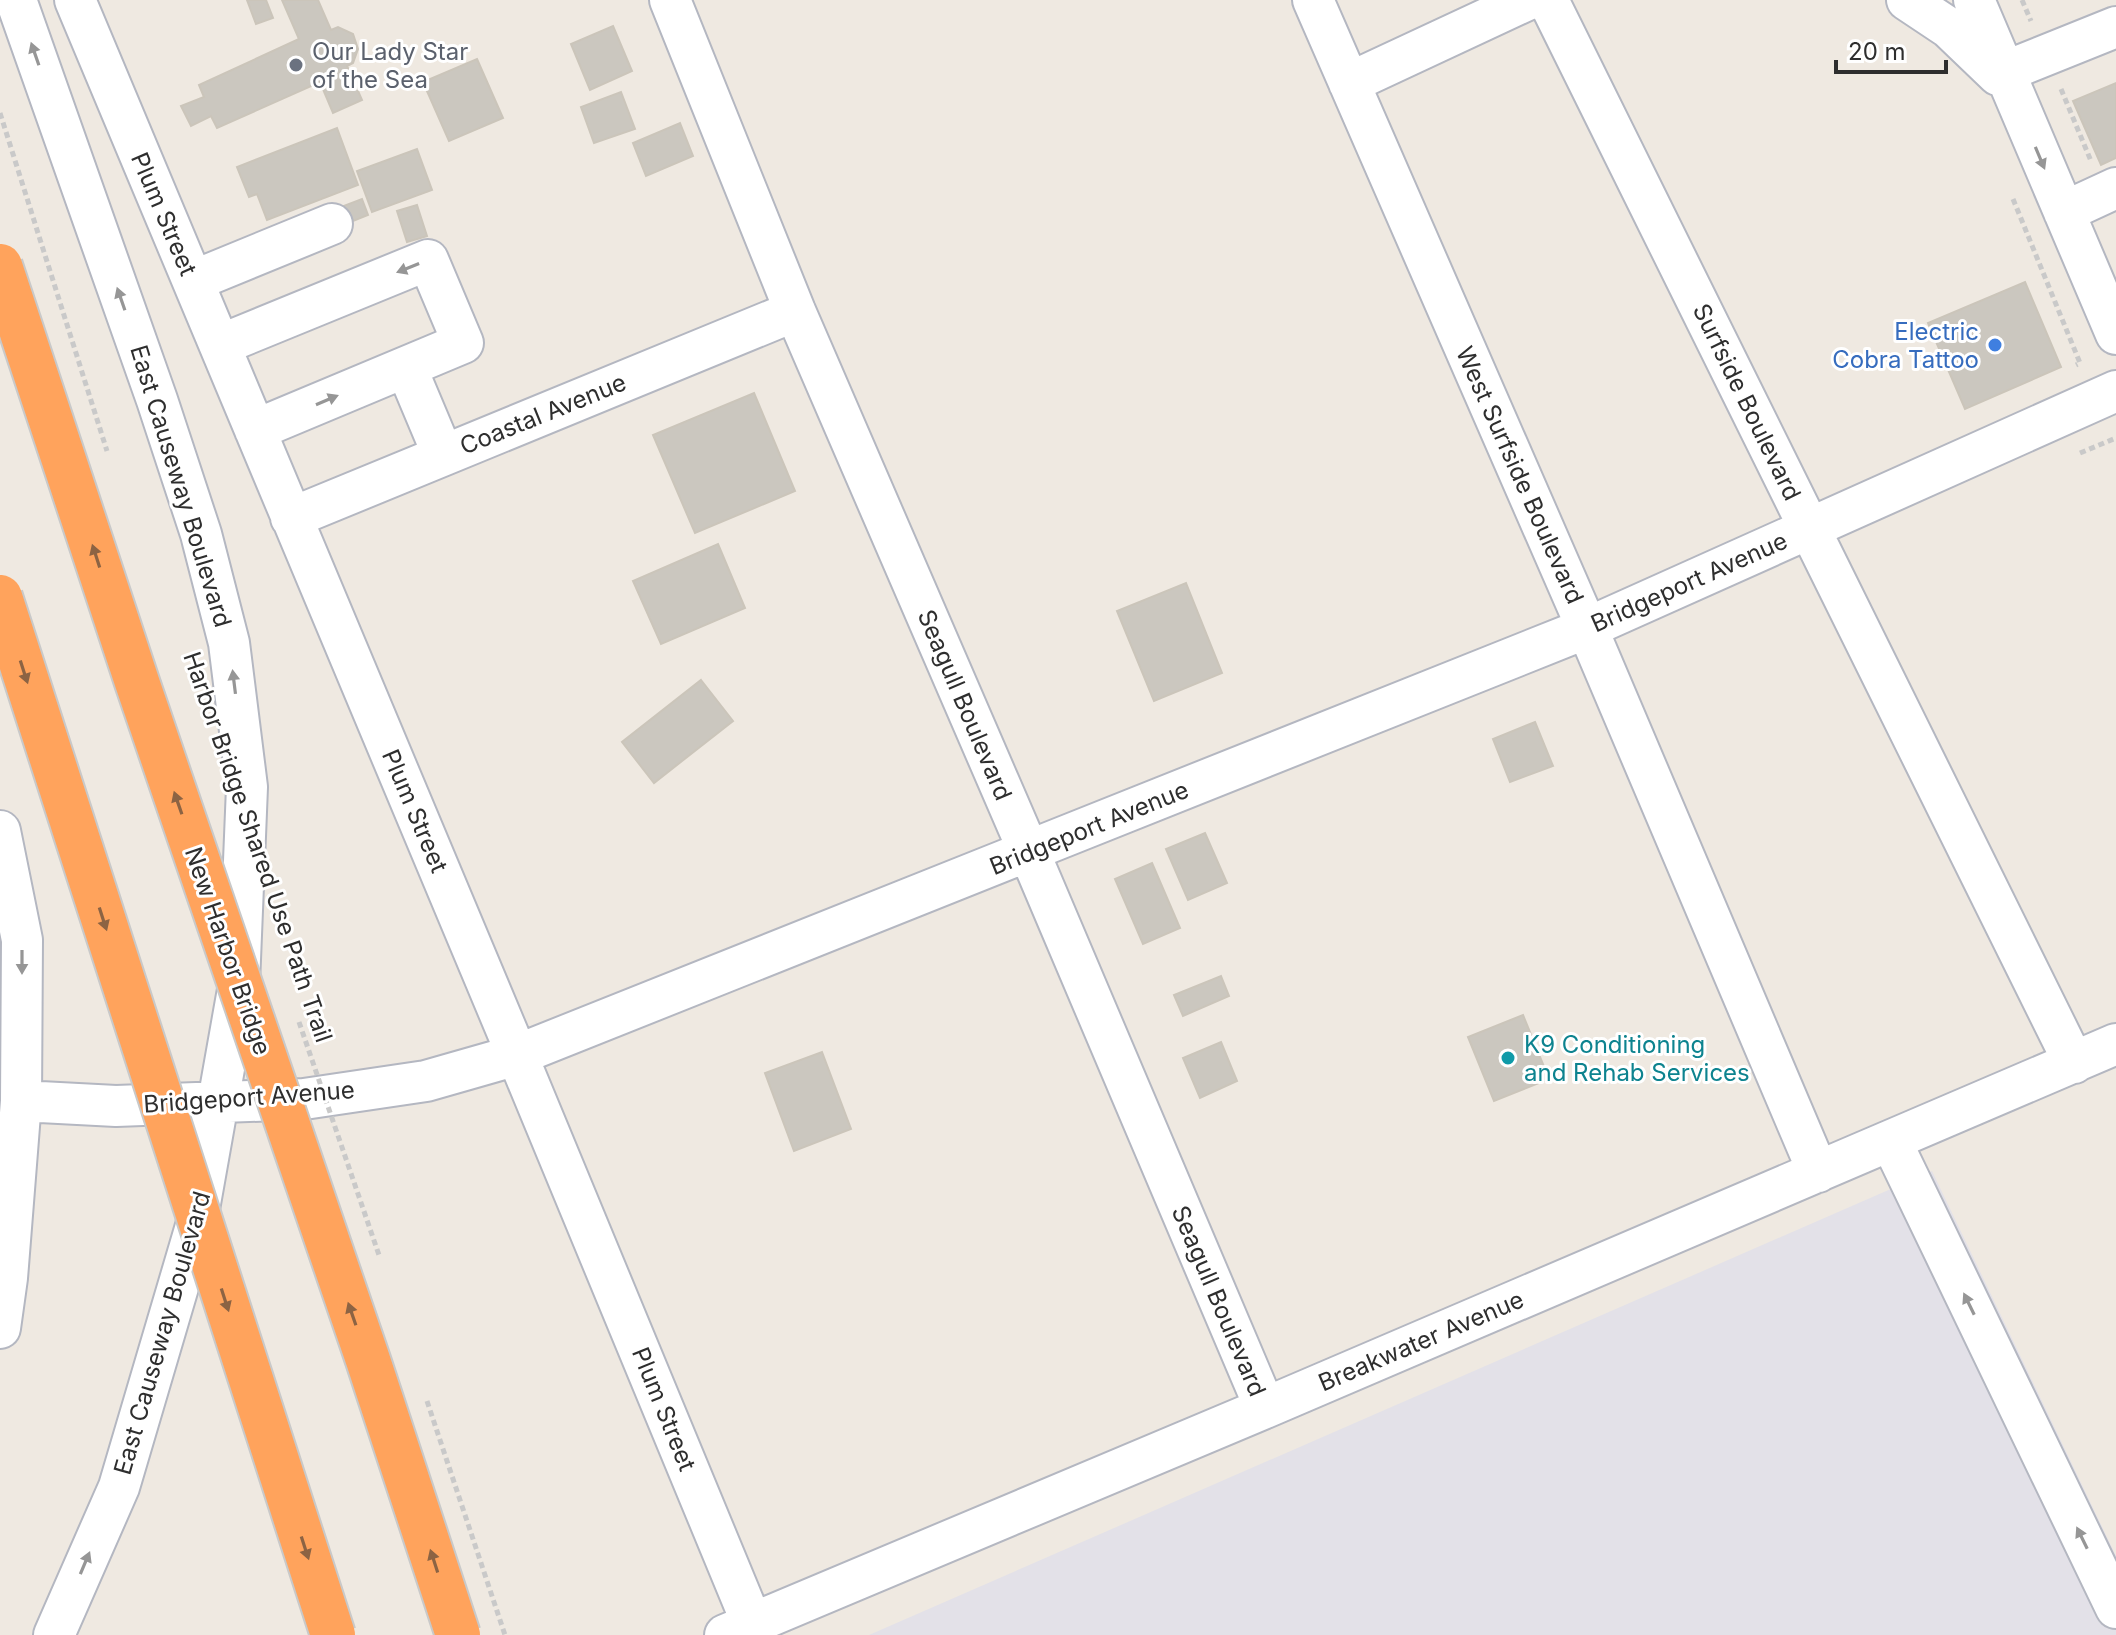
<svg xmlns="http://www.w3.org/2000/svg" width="2116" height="1635" viewBox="0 0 2116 1635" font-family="Inter,sans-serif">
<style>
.industrial{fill:#e3e1e8}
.building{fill:#cbc7bf;stroke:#cbc5ba;stroke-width:2}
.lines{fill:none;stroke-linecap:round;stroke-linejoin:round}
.minor-casing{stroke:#b4b7c1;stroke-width:44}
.path{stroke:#c9c9c9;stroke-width:5;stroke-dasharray:6 4;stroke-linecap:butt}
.minor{stroke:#fff;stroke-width:40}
.highway-bridge-casing{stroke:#c9c9c9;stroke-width:48;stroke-linecap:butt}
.path-bridge{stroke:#c9c9c9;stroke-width:5;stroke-dasharray:6 4;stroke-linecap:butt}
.highway-bridge{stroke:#ffa35c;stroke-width:44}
.oneway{fill:#969696}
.oneway2{fill:#8c6343}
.worship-dot{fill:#6b7280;stroke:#fff;stroke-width:3}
.shop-dot{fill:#3f7fe0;stroke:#fff;stroke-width:3}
.culture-dot{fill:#0f9aa8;stroke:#fff;stroke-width:3}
.labels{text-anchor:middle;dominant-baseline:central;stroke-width:6;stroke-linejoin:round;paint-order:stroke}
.worship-label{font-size:24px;fill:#5b616d;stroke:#fff;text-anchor:start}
.street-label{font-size:24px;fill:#2e2e2e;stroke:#fff}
.shop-label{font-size:24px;fill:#366cbe;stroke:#fff;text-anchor:end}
.culture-label{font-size:24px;fill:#0d838f;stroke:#fff;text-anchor:start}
</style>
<rect width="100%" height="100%" fill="#efe9e1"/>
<!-- industrial -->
<path class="industrial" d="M 1932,1171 L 2116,1556 L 2116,1635 L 869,1635 Z"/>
<!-- building -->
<path class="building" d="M 247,0 L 266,0 L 273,18 L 256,24 Z
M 282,0 L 318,0 L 331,30 L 338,27 L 353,34 L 358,49 L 353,63 L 347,66 L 362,100 L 333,113 L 320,82 L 217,128 L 211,116 L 191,126 L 181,106 L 204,97 L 199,85 L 299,39 Z
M 613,26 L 632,71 L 590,90 L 571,44 Z
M 477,59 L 503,118 L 449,141 L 423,82 Z
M 2116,83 L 2116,158 L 2101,165 L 2073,101 Z
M 621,92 L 635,129 L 594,143 L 581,107 Z
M 680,123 L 693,156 L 646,176 L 633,143 Z
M 337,128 L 358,185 L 267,220 L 257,194 L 249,197 L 237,167 Z
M 417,149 L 432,190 L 372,212 L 357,171 Z
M 362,199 L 368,215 L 348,223 L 341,207 Z
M 417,205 L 427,236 L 407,242 L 397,211 Z
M 2025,282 L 2061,367 L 1965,409 L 1928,323 Z
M 754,393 L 795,491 L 695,533 L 653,435 Z
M 718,544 L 745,608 L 661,644 L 633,581 Z
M 1186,583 L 1222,673 L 1154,701 L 1117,611 Z
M 701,680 L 733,721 L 654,783 L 622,742 Z
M 1535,722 L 1553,766 L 1510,782 L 1493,739 Z
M 1205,833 L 1227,883 L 1188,900 L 1166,849 Z
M 1152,863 L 1180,928 L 1143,944 L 1115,879 Z
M 1221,976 L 1229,996 L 1183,1016 L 1174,995 Z
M 1523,1015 L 1549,1079 L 1494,1101 L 1468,1037 Z
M 1221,1042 L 1237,1081 L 1200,1098 L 1183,1058 Z
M 822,1052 L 851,1129 L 794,1151 L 765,1073 Z"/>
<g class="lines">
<!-- minor casing -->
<g class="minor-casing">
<path id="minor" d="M 16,0 L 157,400 L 201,534 L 229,643 L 247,787 L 239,984 L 196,1226 L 119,1487 L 54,1635
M 75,0 L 517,1055 L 752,1623
M 670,0 L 795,311 L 1029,852 L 1265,1408
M 1313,0 L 1587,628 L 1818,1172
M 1548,0 L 2074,1063
M 1907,0 L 1949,28 L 1998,75
M 1974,0 L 2116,334
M 2004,72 L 2116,27
M 1349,83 L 1527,0
M 2064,212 L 2116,188
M 193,281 L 332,224
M 220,345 L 428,260 L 463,343 L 255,430
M 406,367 L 443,455
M 291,518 L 795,311
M 0,831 L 22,940 L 21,1101 L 7,1278 L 0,1328
M 21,1101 L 116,1106 L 304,1099 L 426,1081 L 517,1055 L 1587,628 L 2116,391
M 1891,1141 L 2116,1608
M 725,1635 L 1265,1408 L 2116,1044"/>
</g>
<!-- path -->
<path class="path" d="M 2022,0 L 2031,21
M 2061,89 L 2091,161
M 2013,199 L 2080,363 L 2076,365
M 2080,453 L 2116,438"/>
<!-- minor -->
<use href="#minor" class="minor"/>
<!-- highway-bridge casing -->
<g class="highway-bridge-casing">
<path id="highway-bridge" d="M 0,266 L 137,682 L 368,1360 L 458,1635
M 0,597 L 333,1635"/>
</g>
<!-- path-bridge -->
<path class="path-bridge" d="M 0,113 L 107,451
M 299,1022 L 380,1258
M 427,1401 L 505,1635"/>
<!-- highway-bridge -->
<use href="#highway-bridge" class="highway-bridge"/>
</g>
<!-- one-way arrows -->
<defs><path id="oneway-solid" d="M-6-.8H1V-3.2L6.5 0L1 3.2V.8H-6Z" transform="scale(2)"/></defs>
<g class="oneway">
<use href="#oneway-solid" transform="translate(35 54) rotate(-109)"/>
<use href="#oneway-solid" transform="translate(2040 158) rotate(67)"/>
<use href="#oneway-solid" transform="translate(408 268) rotate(158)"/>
<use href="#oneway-solid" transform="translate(121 299) rotate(-109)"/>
<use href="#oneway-solid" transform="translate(327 400) rotate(-23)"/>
<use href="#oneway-solid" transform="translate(234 682) rotate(-97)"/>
<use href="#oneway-solid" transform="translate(22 962) rotate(90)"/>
<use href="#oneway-solid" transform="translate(1969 1304) rotate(-116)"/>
<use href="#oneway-solid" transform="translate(2082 1538) rotate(-116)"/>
<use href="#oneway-solid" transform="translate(85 1563) rotate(-67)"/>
</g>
<g class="oneway2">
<use href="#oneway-solid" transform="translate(96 556) rotate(-108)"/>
<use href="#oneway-solid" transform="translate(24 672) rotate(72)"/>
<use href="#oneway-solid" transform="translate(178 803) rotate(-109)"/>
<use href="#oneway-solid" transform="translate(103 919) rotate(72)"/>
<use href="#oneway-solid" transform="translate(225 1300) rotate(72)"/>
<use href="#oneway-solid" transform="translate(352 1314) rotate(-109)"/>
<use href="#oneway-solid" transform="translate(305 1548) rotate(72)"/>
<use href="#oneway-solid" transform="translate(434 1561) rotate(-108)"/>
</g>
<!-- markers -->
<circle class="worship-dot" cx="296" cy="65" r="8"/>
<circle class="shop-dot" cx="1995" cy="345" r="8"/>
<circle class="culture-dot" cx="1508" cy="1058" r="8"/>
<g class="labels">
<!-- worship labels -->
<g class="worship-label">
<text x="312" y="51">Our Lady Star<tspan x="312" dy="28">of the Sea</tspan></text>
</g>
<!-- street labels -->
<g class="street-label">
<text transform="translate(164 214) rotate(67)">Plum Street</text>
<text transform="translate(1747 402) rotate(64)">Surfside Boulevard</text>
<text transform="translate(543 414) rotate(-22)">Coastal Avenue</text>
<text transform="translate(1520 475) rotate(66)">West Surfside Boulevard</text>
<text transform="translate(181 486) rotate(73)">East Causeway Boulevard</text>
<text transform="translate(1689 582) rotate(-24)">Bridgeport Avenue</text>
<text transform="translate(965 705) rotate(67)">Seagull Boulevard</text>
<text transform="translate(415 811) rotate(67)">Plum Street</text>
<text transform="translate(1089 828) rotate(-22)">Bridgeport Avenue</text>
<text transform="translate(258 847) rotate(71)">Harbor Bridge Shared Use Path Trail</text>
<text transform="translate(228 951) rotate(71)">New Harbor Bridge</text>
<text transform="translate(249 1097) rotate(-4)">Bridgeport Avenue</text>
<text transform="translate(1219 1301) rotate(67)">Seagull Boulevard</text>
<text transform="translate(162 1333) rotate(-74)">East Causeway Boulevard</text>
<text transform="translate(1421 1341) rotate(-23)">Breakwater Avenue</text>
<text transform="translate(664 1409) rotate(68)">Plum Street</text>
</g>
<!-- shop labels -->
<g class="shop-label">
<text x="1979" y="331">Electric<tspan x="1979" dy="28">Cobra Tattoo</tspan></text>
</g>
<!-- culture labels -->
<g class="culture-label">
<text x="1524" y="1044">K9 Conditioning<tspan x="1524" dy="28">and Rehab Services</tspan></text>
</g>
</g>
<!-- scale -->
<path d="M1836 60v12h110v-12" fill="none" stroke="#2e2e2e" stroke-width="4"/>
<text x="1848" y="60" font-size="24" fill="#2e2e2e" stroke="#ffffff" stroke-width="6" paint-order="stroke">20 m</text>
</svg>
